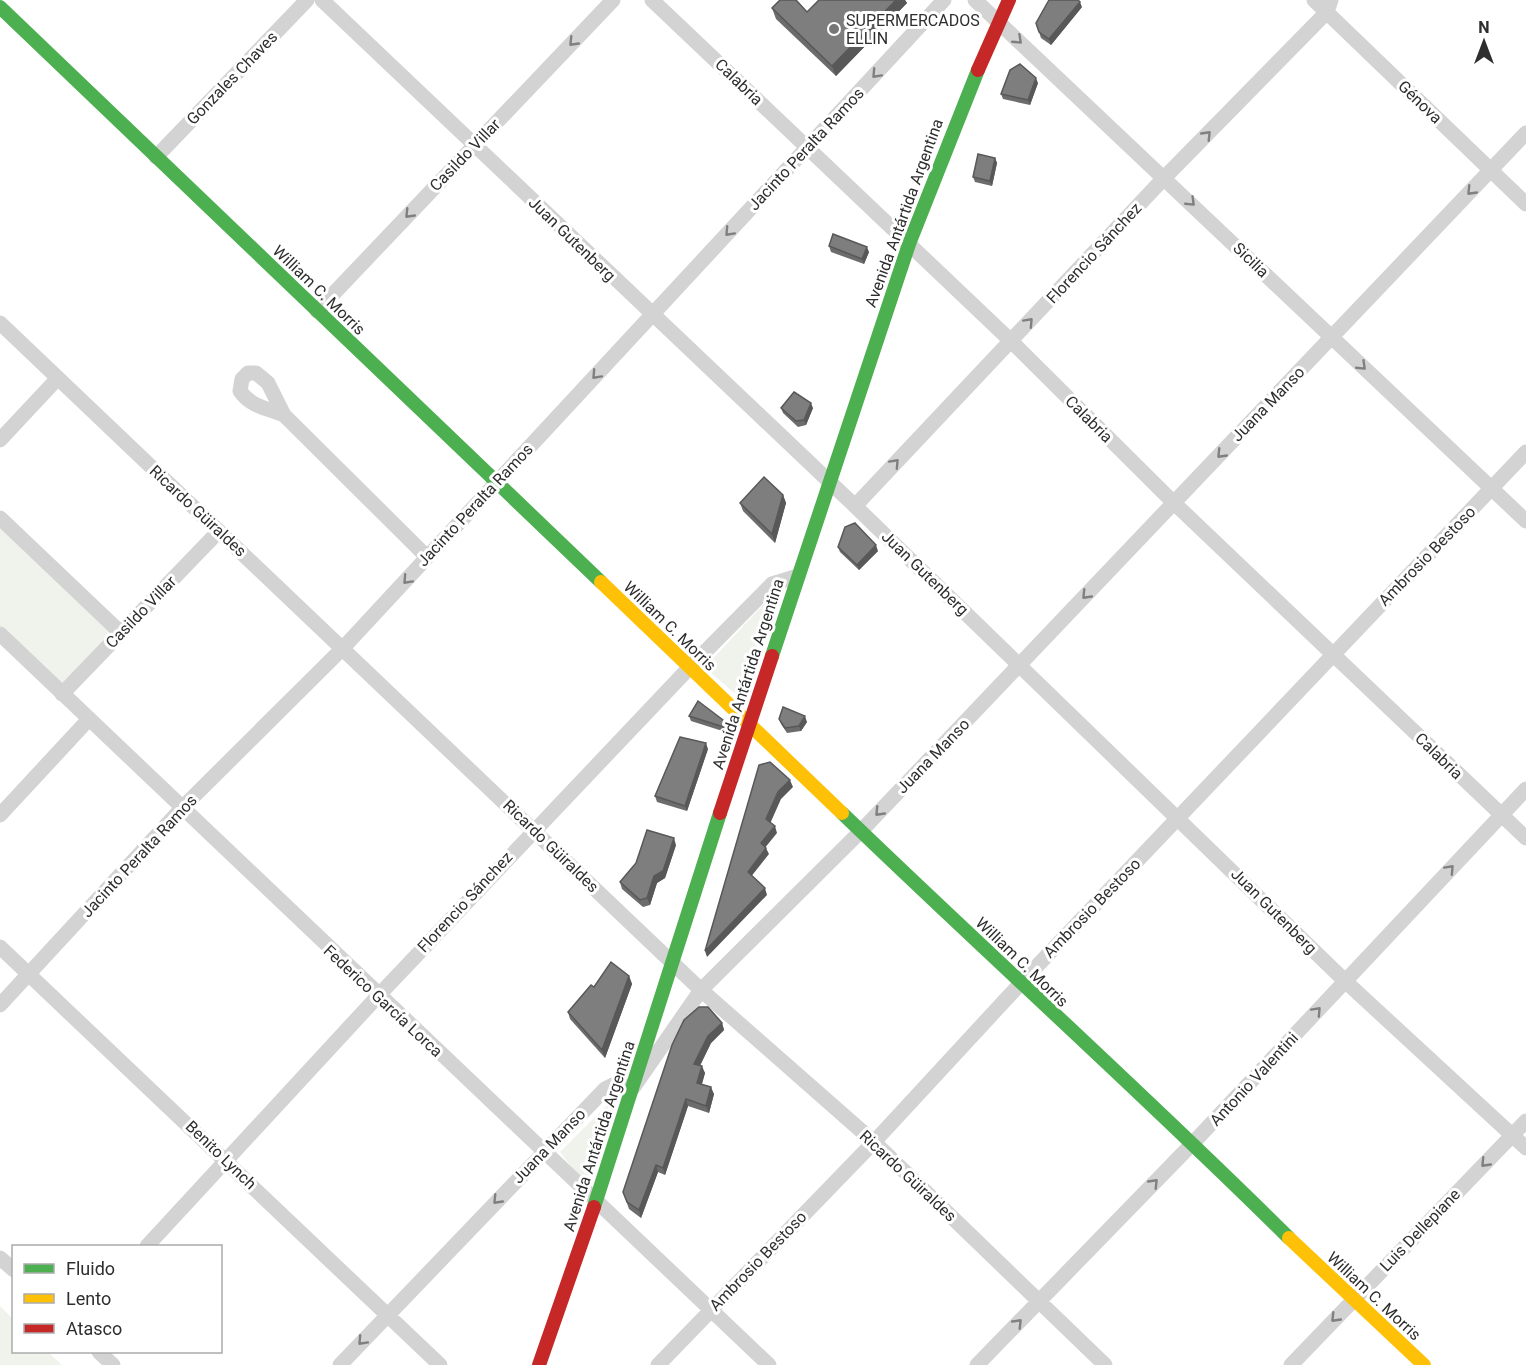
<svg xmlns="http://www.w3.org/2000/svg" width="1526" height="1365" viewBox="0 0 1526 1365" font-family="Roboto,sans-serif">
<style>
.green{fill:#eff3ec}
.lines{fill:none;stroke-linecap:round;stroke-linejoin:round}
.street{stroke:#d3d3d3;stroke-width:15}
.fast{stroke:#4caf50;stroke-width:14}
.slow{stroke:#ffc107;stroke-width:14}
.jam{stroke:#c62828;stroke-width:14}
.wall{fill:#6c6c6c}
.shaded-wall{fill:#585858}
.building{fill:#7e7e7e;stroke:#585858;stroke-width:1.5}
.oneway{stroke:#808080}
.poi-dot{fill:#777;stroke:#fff;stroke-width:2}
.labels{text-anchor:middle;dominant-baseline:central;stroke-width:6;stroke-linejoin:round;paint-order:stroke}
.poi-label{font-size:16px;fill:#2e2e2e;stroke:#fff;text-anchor:start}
.street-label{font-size:16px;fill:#2e2e2e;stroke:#fff}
</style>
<rect width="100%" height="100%" fill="#fff"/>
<!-- green -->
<path class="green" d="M 0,518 L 121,633 L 62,694 L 0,634 Z
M 773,594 L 744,688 L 734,693 L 709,671 L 709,663 Z
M 610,1102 L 588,1179 L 579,1177 L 560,1152 Z
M 0,1306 L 13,1319 L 14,1352 L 48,1352 L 62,1365 L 0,1365 Z"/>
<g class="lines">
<!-- street -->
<path class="street" d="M 322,0 L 855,506 L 1345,981 L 1526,1148
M 652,0 L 1011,341 L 1174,503 L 1526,838
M 975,0 L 1526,521
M 1314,0 L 1526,204
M 156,157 L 307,0
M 317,311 L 613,0
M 0,323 L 701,990 L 874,1142 L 1105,1365
M 284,415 C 267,408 251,407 240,391 L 242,379 L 248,373 L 256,373 L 268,383 L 284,415 L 427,557
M 0,440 L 58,378
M 855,506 L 1165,177 L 1327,12 L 1331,0
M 0,518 L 121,633
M 0,634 L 769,1365
M 62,694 L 219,531
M 0,815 L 89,719
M 0,947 L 440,1365
M 0,1005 L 182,808 L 343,648 L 944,0
M 147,1246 L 378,996 L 690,667 L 772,584 L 798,576
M 0,1258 L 14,1270
M 99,1352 L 113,1365
M 340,1365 L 605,1089 L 615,1084 L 633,1088 L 701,990 L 862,830 L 1526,133
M 658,1365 L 874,1142 L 1020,984 L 1526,452
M 977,1365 L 1193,1143 L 1526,789
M 1291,1365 L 1526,1121"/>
<!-- fast -->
<path class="fast" d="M 0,7 L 601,582
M 772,656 L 909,244 L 978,70
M 842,813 C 990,956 1143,1093 1289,1238
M 594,1207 L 720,813"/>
<!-- slow -->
<path class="slow" d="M 601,582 L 842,813
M 1289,1238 L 1424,1365"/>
<!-- jam -->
<path class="jam" d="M 978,70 L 1009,0
M 720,813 L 772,656
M 539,1365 L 594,1207"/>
</g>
<!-- wall -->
<path class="wall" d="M 819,0 L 905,0 L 907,3 L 836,76 L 776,19 L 772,8 L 807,12 Z
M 1082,7 L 1051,45 L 1041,38 L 1039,32 Z
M 1038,83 L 1030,105 L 1003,99 L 1001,94 Z
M 995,158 L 997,163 L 992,186 L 975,182 L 973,177 Z
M 829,246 L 869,252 L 864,264 L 831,252 Z
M 781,408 L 813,408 L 806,425 L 798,427 L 783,413 Z
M 783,495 L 786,503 L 775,543 L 743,511 L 740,503 Z
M 838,547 L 878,551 L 859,570 L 840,552 Z
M 689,716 L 731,726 L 733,732 L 732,734 L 691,721 Z
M 779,719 L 807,722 L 801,731 L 787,733 L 781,724 Z
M 708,749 L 687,811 L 657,802 L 655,796 Z
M 676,845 L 665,878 L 657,883 L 650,905 L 643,907 L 622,889 L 620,882 Z
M 629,976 L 632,984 L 605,1058 L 570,1019 L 568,1012 L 594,987 Z
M 722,1023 L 724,1030 L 711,1043 L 700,1066 L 705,1073 L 702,1084 L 714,1094 L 709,1113 L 688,1106 L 665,1175 L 658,1172 L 641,1218 L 629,1209 L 623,1192 Z"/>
<!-- shaded-wall -->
<path class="shaded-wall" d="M 896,0 L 905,0 L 907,3 L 836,76 L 832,66 Z
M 1080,2 L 1082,7 L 1051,45 L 1049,39 Z
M 1036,78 L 1038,83 L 1030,105 L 1028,100 Z
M 995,158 L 997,163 L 992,186 L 990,181 Z
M 867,247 L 869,252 L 864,264 L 862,259 Z
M 811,403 L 813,408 L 806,425 L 804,420 Z
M 783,495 L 786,503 L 775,543 L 772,534 Z
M 876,545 L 878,551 L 859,570 L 857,565 Z
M 805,716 L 807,722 L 801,731 L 799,726 Z
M 706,743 L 708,749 L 687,811 L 685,806 Z
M 790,780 L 793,787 L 781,799 L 769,826 L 766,819 L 778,792 Z
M 775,826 L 777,833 L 764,849 L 761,843 Z
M 674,838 L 676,845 L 665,878 L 657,883 L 650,905 L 647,898 L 654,876 Z
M 766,848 L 769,854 L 750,878 L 748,872 Z
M 765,888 L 767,895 L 707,957 L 705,951 Z
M 629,976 L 632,984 L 605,1058 L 602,1050 Z
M 722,1023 L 724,1030 L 711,1043 L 697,1071 L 694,1064 L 708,1036 Z
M 702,1066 L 705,1073 L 700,1090 L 697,1083 Z
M 711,1087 L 714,1094 L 709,1113 L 706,1106 Z
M 686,1099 L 688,1106 L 665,1175 L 663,1168 Z
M 656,1165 L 658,1172 L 641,1218 L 639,1210 Z"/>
<!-- building -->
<path class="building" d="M 780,0 L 796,0 L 807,12 L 819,0 L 896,0 L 832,66 L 772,8 Z
M 1049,0 L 1078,0 L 1080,2 L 1049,39 L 1039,32 L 1036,23 Z
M 1020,64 L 1036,78 L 1028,100 L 1001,94 L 1010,70 Z
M 978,154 L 995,158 L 990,181 L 973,177 Z
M 833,234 L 867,247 L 862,259 L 829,246 Z
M 794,392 L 811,403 L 804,420 L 796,421 L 781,408 Z
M 764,477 L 783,495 L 772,534 L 740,503 Z
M 855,523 L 876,545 L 857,565 L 838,547 L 845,527 Z
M 698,701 L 731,726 L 730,729 L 689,716 Z
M 783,707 L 805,716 L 799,726 L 785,728 L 779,719 Z
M 680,737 L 706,743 L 685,806 L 655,796 Z
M 770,762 L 790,780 L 778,792 L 766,819 L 775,826 L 761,843 L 766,848 L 748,872 L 765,888 L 705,951 L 759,765 Z
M 647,830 L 674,838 L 663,871 L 654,876 L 647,898 L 640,900 L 620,882 L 636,863 Z
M 611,962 L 629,976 L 602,1050 L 568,1012 L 591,985 L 594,987 Z
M 699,1007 L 708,1007 L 722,1023 L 708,1036 L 694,1064 L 702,1066 L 697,1083 L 711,1087 L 706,1106 L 686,1099 L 663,1168 L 656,1165 L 639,1210 L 627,1202 L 623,1192 L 672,1045 L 684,1020 Z"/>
<!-- one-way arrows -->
<defs><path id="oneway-chevron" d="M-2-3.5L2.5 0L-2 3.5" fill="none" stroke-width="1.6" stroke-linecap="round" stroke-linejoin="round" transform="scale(1.5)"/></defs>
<g class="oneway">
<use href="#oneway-chevron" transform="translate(1018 40) rotate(43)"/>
<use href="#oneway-chevron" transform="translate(573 42) rotate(134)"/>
<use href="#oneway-chevron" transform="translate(876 74) rotate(133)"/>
<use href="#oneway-chevron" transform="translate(1207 135) rotate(-46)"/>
<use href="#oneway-chevron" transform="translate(1471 191) rotate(134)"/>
<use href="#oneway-chevron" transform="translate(1191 202) rotate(44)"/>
<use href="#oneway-chevron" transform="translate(409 214) rotate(134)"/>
<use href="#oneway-chevron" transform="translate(729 232) rotate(133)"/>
<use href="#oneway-chevron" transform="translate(1029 322) rotate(-47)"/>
<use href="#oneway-chevron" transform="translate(1362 366) rotate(44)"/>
<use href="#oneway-chevron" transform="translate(596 375) rotate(133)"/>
<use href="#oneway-chevron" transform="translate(1221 454) rotate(134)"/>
<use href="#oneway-chevron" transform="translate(895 463) rotate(-47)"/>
<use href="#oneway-chevron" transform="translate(407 580) rotate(133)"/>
<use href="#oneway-chevron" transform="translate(1086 595) rotate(134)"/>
<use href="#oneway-chevron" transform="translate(879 812) rotate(134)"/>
<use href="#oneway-chevron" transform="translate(1450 869) rotate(-47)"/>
<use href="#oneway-chevron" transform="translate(1317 1011) rotate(-47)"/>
<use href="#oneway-chevron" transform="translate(1485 1163) rotate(134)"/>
<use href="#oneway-chevron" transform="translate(1154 1183) rotate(-46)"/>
<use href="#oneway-chevron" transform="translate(497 1200) rotate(134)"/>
<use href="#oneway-chevron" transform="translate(1335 1318) rotate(134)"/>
<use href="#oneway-chevron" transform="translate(1018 1323) rotate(-46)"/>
<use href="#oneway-chevron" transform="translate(362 1341) rotate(133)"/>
</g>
<!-- markers -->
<circle class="poi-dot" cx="834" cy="29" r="6"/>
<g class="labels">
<!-- poi labels -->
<g class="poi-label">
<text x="846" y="20">SUPERMERCADOS<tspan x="846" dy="18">ELLIN</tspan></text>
</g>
<!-- street labels -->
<g class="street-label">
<text transform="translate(232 78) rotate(-46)">Gonzales Chaves</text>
<text transform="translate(739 82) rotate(44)">Calabria</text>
<text transform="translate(1420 102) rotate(44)">Génova</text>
<text transform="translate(806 149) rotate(-47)">Jacinto Peralta Ramos</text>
<text transform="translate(465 155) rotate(-46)">Casildo Villar</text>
<text transform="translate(904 213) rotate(-70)">Avenida Antártida Argentina</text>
<text transform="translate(572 239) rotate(44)">Juan Gutenberg</text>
<text transform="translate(1094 253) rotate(-47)">Florencio Sánchez</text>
<text transform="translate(1251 260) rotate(44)">Sicilia</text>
<text transform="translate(319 290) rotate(44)">William C. Morris</text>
<text transform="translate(1268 404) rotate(-46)">Juana Manso</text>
<text transform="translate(1089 419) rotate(45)">Calabria</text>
<text transform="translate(475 505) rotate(-47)">Jacinto Peralta Ramos</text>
<text transform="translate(198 511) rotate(43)">Ricardo Güiraldes</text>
<text transform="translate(1427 556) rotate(-46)">Ambrosio Bestoso</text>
<text transform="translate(925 573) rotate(44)">Juan Gutenberg</text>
<text transform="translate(141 612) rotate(-46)">Casildo Villar</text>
<text transform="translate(670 626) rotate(44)">William C. Morris</text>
<text transform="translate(748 674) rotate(-72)">Avenida Antártida Argentina</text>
<text transform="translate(933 756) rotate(-46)">Juana Manso</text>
<text transform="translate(1439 756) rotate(44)">Calabria</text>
<text transform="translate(551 846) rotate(44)">Ricardo Güiraldes</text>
<text transform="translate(139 856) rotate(-47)">Jacinto Peralta Ramos</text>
<text transform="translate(465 902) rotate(-47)">Florencio Sánchez</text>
<text transform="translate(1092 908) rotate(-46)">Ambrosio Bestoso</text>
<text transform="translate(1274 911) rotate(45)">Juan Gutenberg</text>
<text transform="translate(1022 962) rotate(44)">William C. Morris</text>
<text transform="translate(383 1001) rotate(43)">Federico García Lorca</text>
<text transform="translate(1254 1079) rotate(-47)">Antonio Valentini</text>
<text transform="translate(599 1136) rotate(-72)">Avenida Antártida Argentina</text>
<text transform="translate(549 1146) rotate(-46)">Juana Manso</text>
<text transform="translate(221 1155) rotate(44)">Benito Lynch</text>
<text transform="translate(908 1176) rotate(43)">Ricardo Güiraldes</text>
<text transform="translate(1420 1230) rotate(-46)">Luis Dellepiane</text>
<text transform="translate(758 1261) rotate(-46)">Ambrosio Bestoso</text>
<text transform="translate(1374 1296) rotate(43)">William C. Morris</text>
</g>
</g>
<!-- legend -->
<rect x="12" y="1245" width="210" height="108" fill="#ffffff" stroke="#ababab" stroke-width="1.5"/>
<rect x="24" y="1264" width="30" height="9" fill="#4caf50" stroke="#ababab" stroke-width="1.5"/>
<text x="66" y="1275" font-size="18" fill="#2e2e2e">Fluido</text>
<rect x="24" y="1294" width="30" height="9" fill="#ffc107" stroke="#ababab" stroke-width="1.5"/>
<text x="66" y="1305" font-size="18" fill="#2e2e2e">Lento</text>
<rect x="24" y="1324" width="30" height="9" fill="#c62828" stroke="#ababab" stroke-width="1.5"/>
<text x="66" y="1335" font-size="18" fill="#2e2e2e">Atasco</text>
<!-- north arrow -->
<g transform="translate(1484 42)" stroke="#ffffff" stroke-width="4.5" paint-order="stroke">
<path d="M0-4.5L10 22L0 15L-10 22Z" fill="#2e2e2e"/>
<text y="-9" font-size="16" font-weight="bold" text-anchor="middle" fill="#2e2e2e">N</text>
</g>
</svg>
